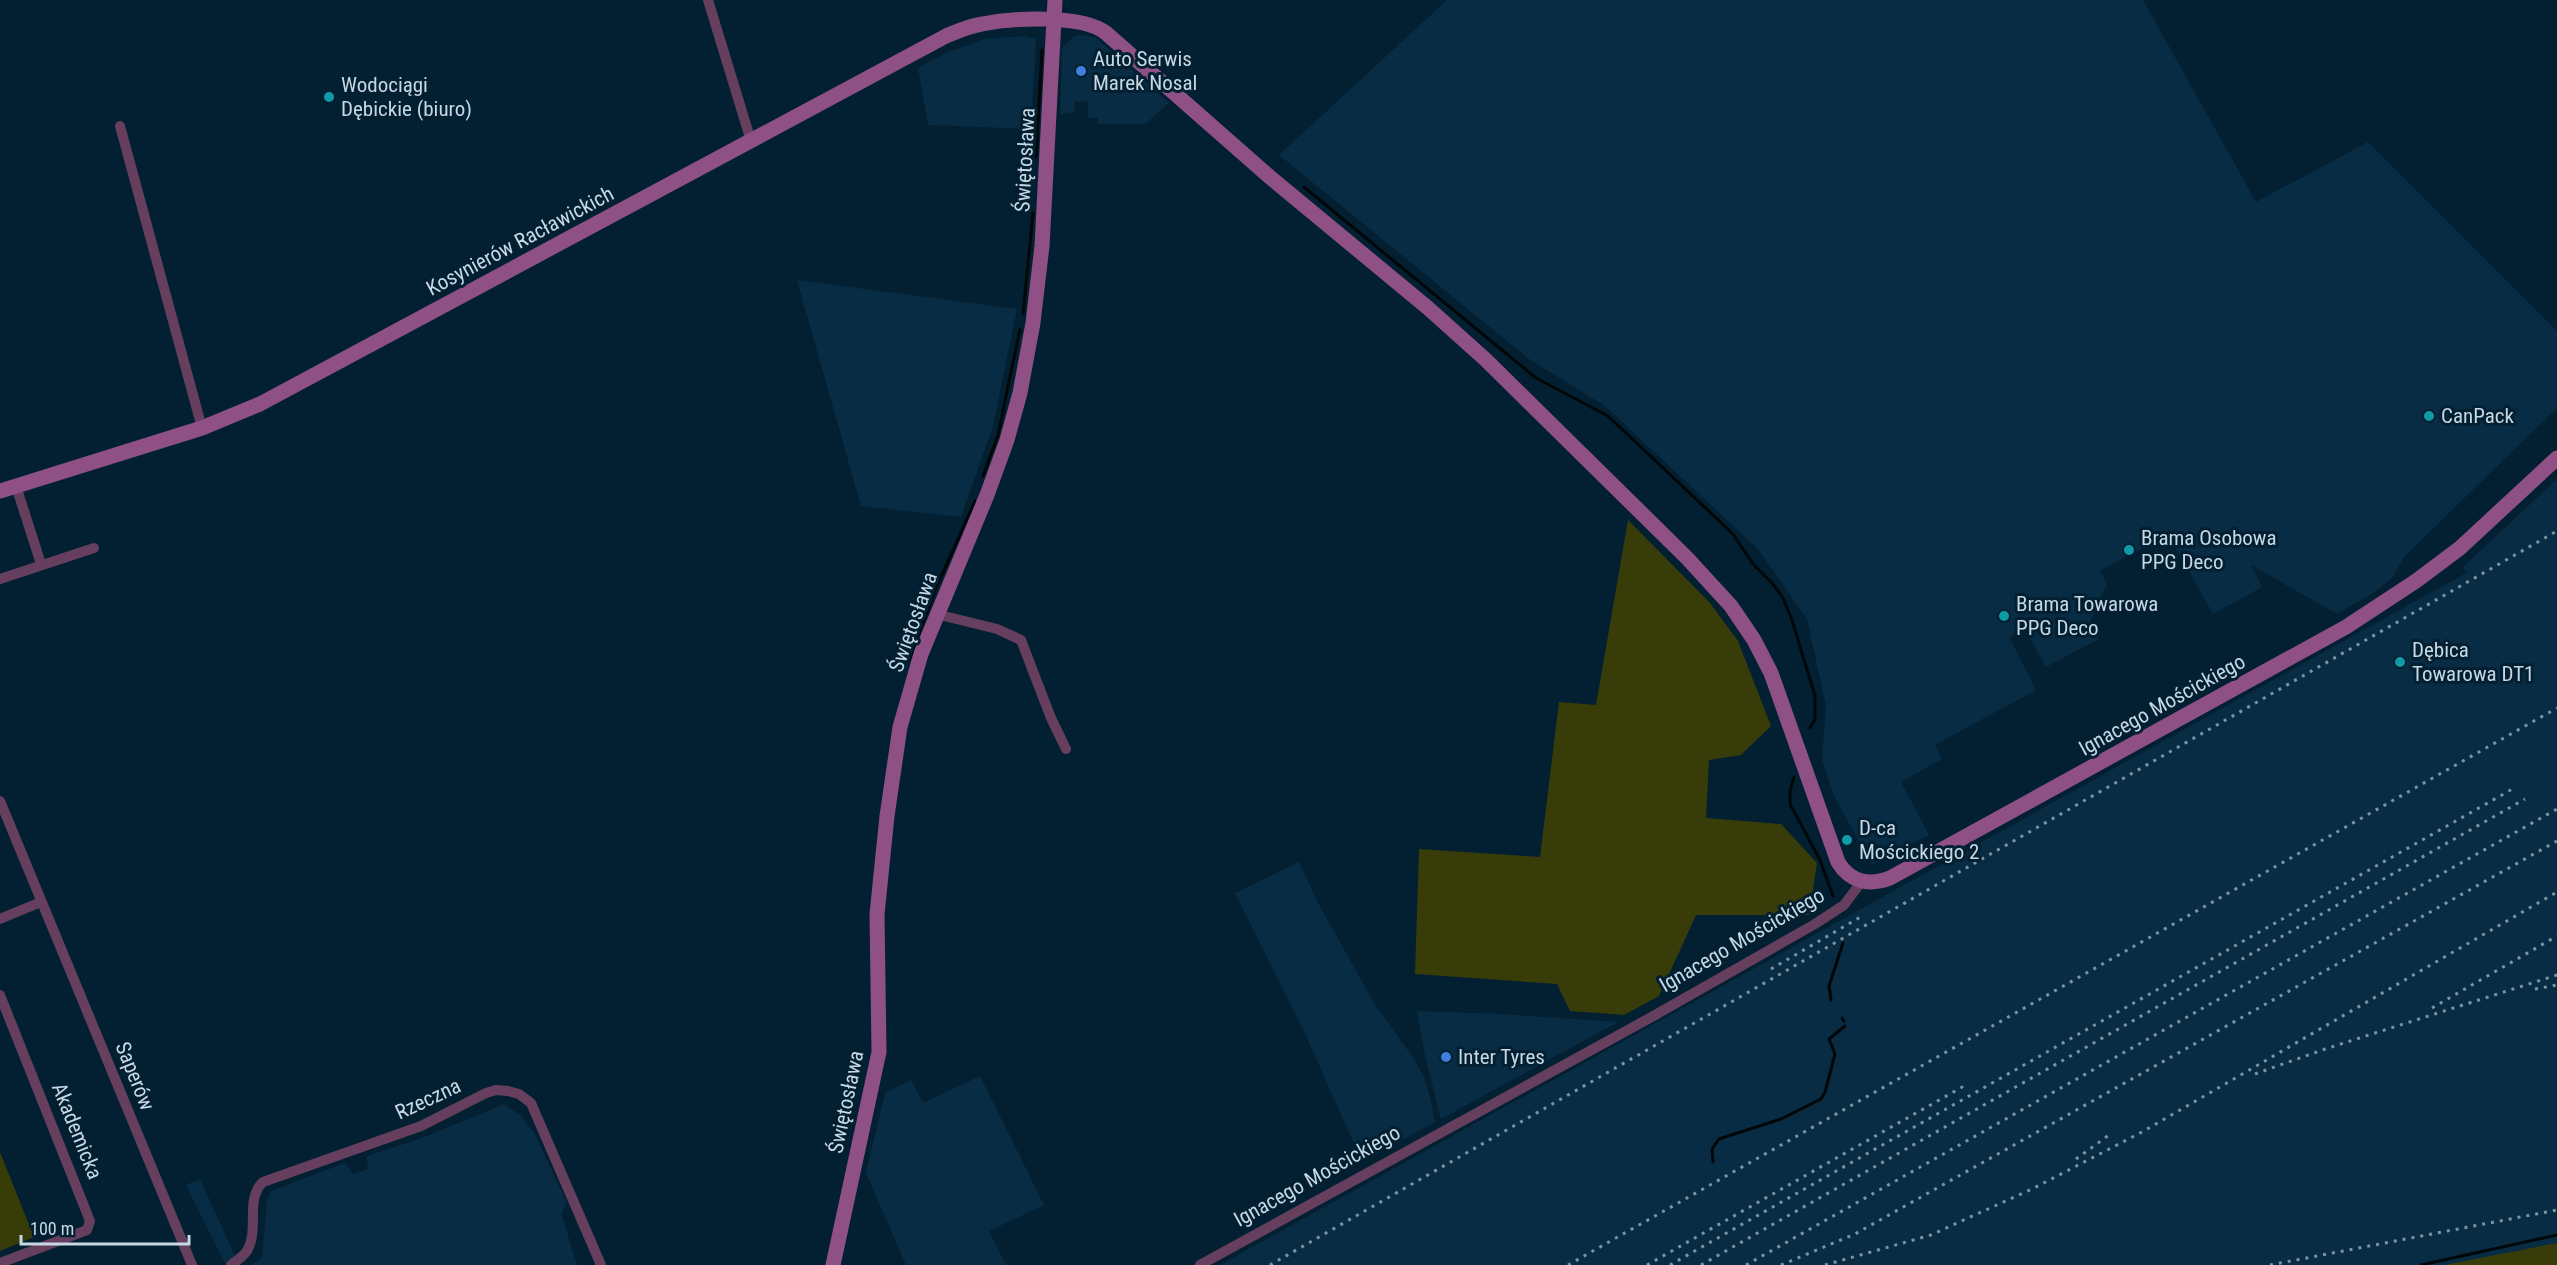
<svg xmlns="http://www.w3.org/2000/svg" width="2557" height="1265" viewBox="0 0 2557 1265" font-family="'Roboto Condensed',sans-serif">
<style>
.built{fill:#082c43}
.green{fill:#383c09}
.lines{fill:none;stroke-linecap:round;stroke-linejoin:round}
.stream{stroke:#000708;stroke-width:3}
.street{stroke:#663f5f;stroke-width:10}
.secondary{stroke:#8f5185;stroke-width:15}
.rail{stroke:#7e93a1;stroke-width:3;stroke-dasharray:3 6;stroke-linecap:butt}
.shop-dot{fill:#3f7fe0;stroke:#032032;stroke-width:2}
.culture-dot{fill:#0f9aa8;stroke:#032032;stroke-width:2}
.labels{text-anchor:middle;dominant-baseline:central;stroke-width:6;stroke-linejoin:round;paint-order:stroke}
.poi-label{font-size:21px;fill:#c7d7e3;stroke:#032032;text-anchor:start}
.street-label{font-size:21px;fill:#c7d7e3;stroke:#032032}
</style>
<rect width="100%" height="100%" fill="#032032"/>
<!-- built -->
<path class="built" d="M 1447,0 L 2143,0 L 2256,202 L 2368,142 L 2557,331 L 2557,408 L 2405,556 L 2392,578 L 2373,593 L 2337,614 L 2251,565 L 2262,587 L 2213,614 L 2168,534 L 2100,571 L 2107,584 L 2090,622 L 2099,639 L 2046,667 L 2025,629 L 2009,637 L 2036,690 L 1935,745 L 1942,759 L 1901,782 L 1929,835 L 1872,865 L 1834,796 L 1822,759 L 1826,706 L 1807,619 L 1758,549 L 1605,406 L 1529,359 L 1279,155 Z
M 1083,35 L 1096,38 L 1169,103 L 1145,124 L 1098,124 L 1098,118 L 1088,118 L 1088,102 L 1075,101 L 1074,112 L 1060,114 L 1062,47 L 1075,36 Z
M 1025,36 L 1036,39 L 1031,129 L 928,125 L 918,68 L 946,53 L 984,39 Z
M 797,280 L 1017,309 L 993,426 L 961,517 L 861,506 Z
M 2557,479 L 2557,1258 L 2526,1265 L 1220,1265 L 2466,573 L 2463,567 Z
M 1299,862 L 1318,903 L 1374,1003 L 1412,1056 L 1424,1077 L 1430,1097 L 1435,1122 L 1370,1158 L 1359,1155 L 1306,1036 L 1235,893 Z
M 1417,1011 L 1500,1014 L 1618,1022 L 1441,1119 L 1425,1055 Z
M 980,1076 L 1044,1205 L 989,1231 L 1006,1265 L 906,1265 L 866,1173 L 885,1093 L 911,1080 L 923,1103 Z
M 504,1104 L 521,1116 L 535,1134 L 567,1203 L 561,1213 L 577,1265 L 252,1265 L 262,1258 L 267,1200 L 271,1191 L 345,1163 L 353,1174 L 368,1169 L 367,1156 L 422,1138 Z
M 200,1179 L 239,1265 L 226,1265 L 186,1185 Z"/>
<!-- green -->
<path class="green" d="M 1628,520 L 1710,603 L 1738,641 L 1771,726 L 1741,755 L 1709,760 L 1706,818 L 1781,824 L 1817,863 L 1809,915 L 1696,915 L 1659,996 L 1624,1015 L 1570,1011 L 1557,984 L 1415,974 L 1419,849 L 1540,857 L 1559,702 L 1596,705 Z
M 0,1152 L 34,1237 L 0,1251 Z
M 2557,1243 L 2557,1265 L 2444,1265 Z"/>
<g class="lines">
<!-- stream -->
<path class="stream" d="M 1036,157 L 1042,50
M 1304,187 L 1536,378 L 1608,416 L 1733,534 L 1753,564 L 1773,584 L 1783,598 L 1792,620 L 1815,696 L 1815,719 L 1810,728
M 1023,314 L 1033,213
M 983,476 L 998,435 L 1020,329
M 909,660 L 936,588 L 975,501
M 1794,777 L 1790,791 L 1790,804 L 1820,860 L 1833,896
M 1831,1000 L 1829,986 L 1843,943
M 1842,1018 L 1844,1021
M 1713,1162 L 1712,1149 L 1719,1139 L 1781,1119 L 1821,1099 L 1825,1092 L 1835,1054 L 1829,1039 L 1845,1026
M 2421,1265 L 2557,1235"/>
<!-- street -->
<path class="street" d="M 708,0 L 751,141
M 120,126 L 202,428
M 16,486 L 41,564
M 0,579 L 94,548
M 936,614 L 997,629 L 1021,640 L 1051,718 L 1066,749
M 0,801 L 192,1265
M 0,919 L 41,902
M 0,995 L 90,1221 L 87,1230 L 0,1263
M 231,1265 C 237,1260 245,1256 248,1249 C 259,1228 245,1199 263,1182 L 421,1126 L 486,1093 L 496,1090 L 508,1091 L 519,1094 L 531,1103 L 601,1265
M 1200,1265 L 1657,1014 L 1815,924 L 1844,905 L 1862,881"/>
<!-- secondary -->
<path class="secondary" d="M 0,491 L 202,428 L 260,404 L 946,36 C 958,31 969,26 982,24 C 1012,18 1082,14 1106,33 L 1271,178 L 1428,308 L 1486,360 L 1687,558 L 1731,606 L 1754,640 L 1771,673 L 1838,862 C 1850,882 1869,886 1890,878 L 2346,627 L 2416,581 L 2460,548 L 2557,458
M 833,1265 L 879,1052 L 877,914 L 887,816 L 900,727 L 921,654 L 987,495 L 1007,440 L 1020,393 L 1033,323 L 1042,246 L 1055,0"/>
<!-- rail -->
<path class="rail" d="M 1771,969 L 1864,915
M 2535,989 L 2557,985
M 2432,1008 L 2557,936
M 2255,1074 L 2325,1049 L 2557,975
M 2076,1159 L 2109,1135
M 1270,1265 L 2557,531
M 1568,1265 L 2557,708
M 1647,1265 L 1964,1086
M 1670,1265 L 2516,787
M 1701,1265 L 2525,799
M 1746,1265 L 2557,809
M 1781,1265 L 1855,1234 L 2557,841
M 1825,1265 L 1931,1235 L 2034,1188 L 2142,1132 L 2557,892
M 2270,1265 L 2557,1210"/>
</g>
<!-- markers -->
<g class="shop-dot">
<circle cx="1081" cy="71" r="6"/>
<circle cx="1446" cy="1057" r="6"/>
</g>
<g class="culture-dot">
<circle cx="329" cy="97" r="6"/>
<circle cx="2429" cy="416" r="6"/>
<circle cx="2129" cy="550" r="6"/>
<circle cx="2004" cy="616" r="6"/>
<circle cx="2400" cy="662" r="6"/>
<circle cx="1847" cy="840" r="6"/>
</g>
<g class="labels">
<!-- poi labels -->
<g class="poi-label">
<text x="1093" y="59">Auto Serwis<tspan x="1093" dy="24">Marek Nosal</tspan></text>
<text x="341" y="85">Wodociągi<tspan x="341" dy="24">Dębickie (biuro)</tspan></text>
<text x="2441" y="416">CanPack</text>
<text x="2141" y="538">Brama Osobowa<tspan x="2141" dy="24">PPG Deco</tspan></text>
<text x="2016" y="604">Brama Towarowa<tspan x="2016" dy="24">PPG Deco</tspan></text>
<text x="2412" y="650">Dębica<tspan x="2412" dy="24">Towarowa DT1</tspan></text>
<text x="1859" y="828">D-ca<tspan x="1859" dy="24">Mościckiego 2</tspan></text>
<text x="1458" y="1057">Inter Tyres</text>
</g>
<!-- street labels -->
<g class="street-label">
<text transform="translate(1025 160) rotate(-87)">Świętosława</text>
<text transform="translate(520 241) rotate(-28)">Kosynierów Racławickich</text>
<text transform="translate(913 622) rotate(-70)">Świętosława</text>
<text transform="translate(2162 705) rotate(-29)">Ignacego Mościckiego</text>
<text transform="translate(1742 940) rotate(-30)">Ignacego Mościckiego</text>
<text transform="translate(135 1076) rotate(68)">Saperów</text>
<text transform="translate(428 1099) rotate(-25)">Rzeczna</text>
<text transform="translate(846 1102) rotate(-78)">Świętosława</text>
<text transform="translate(77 1131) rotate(68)">Akademicka</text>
<text transform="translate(1317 1176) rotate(-29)">Ignacego Mościckiego</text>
</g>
</g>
<!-- scale -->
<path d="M21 1235v9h168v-9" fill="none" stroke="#c7d7e3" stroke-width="3"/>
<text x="30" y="1235" font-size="18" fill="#c7d7e3" stroke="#032032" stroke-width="4.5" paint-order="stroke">100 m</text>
</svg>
